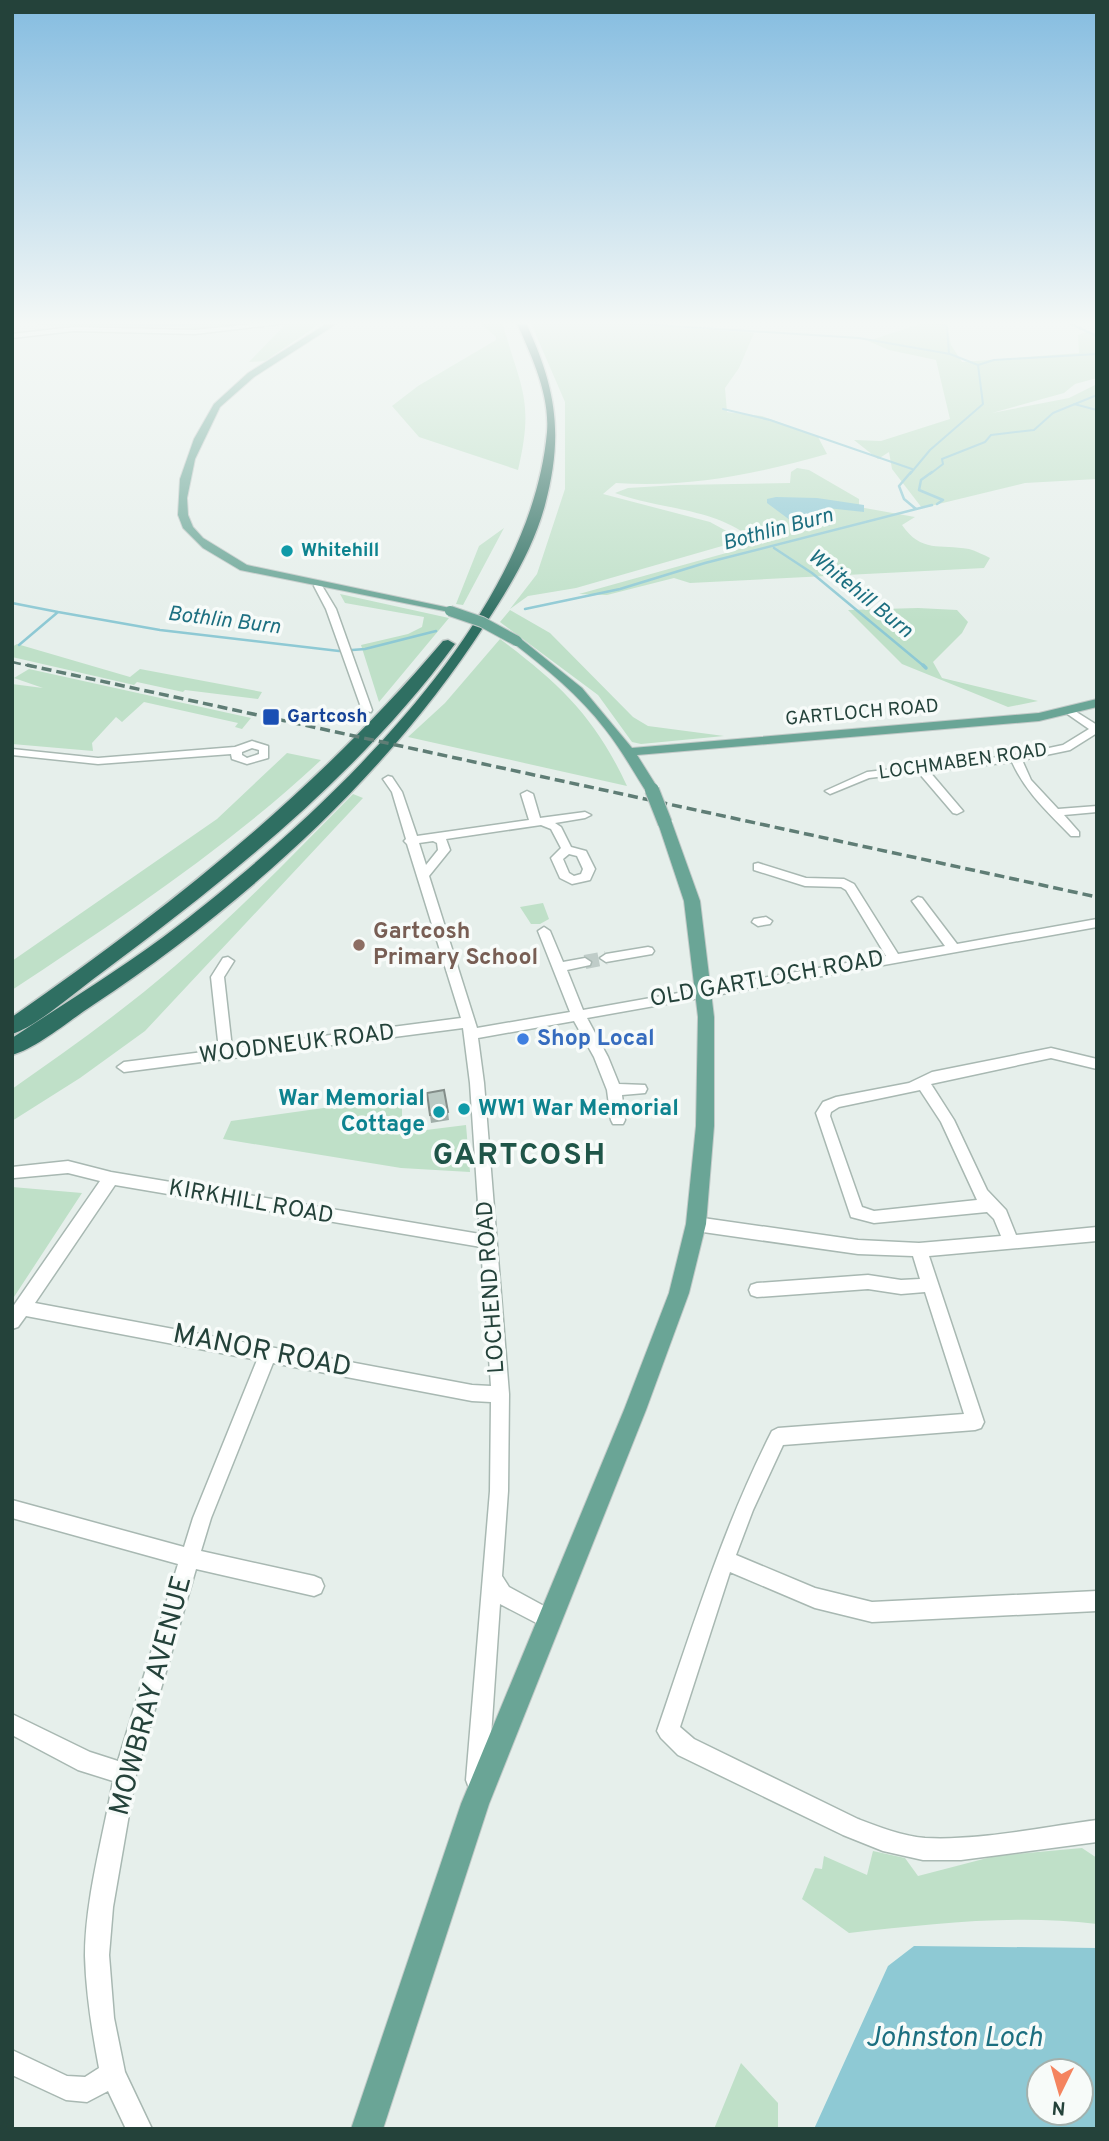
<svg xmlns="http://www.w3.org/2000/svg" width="1109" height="2141" viewBox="0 0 1109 2141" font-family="Overpass,sans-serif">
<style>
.green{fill:#bfe0c8}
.water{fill:#8ec9d4;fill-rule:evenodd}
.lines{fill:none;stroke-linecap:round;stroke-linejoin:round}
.stream-far2{stroke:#8ec9d4;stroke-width:2}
.stream-far1{stroke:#8ec9d4;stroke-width:2.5}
.stream{stroke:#8ec9d4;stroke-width:3.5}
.minor-tunnel{stroke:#bfccc8;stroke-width:14;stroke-dasharray:14 7;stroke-linecap:butt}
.minor-casing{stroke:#a8b8b2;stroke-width:3}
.major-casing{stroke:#c2cac8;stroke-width:2}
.highway-casing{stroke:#c2cac8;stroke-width:3}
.minor{fill:#fff;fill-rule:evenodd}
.major{fill:#6aa596;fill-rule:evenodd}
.highway{fill:#2f6f62;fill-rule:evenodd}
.rail-far1{stroke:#5f7d75;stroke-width:2.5;stroke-dasharray:9 4.5;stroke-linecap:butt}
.rail{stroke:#5f7d75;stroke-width:3.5;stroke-dasharray:10 5;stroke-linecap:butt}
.major-bridge-far1-casing{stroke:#c2cac8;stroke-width:12;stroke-linecap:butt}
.major-bridge-casing{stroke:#c2cac8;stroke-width:16;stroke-linecap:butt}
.major-bridge-far1{stroke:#6aa596;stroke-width:10}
.major-bridge{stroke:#6aa596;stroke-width:14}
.wall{fill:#a1aea9}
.building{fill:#bbcac4;stroke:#838d89;stroke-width:2}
.culture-dot{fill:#0f9aa8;stroke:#f7fbf9;stroke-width:2.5}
.transit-dot{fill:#1a4fb4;stroke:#f7fbf9;stroke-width:2.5}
.education-dot{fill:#8d6e63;stroke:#f7fbf9;stroke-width:2.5}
.shop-dot{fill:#3f7fe0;stroke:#f7fbf9;stroke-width:2.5}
.labels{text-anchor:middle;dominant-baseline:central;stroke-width:7;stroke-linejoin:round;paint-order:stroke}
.far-culture-label{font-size:19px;font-weight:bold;fill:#0d838f;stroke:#f7fbf9;text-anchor:start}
.far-street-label{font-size:19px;fill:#24423a;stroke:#f7fbf9}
.far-transit-label{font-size:19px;font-weight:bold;fill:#164399;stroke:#f7fbf9;text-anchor:start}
.far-water-label{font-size:21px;font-style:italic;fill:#1c6f80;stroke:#f7fbf9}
.education-label{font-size:23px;font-weight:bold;fill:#785e54;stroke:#f7fbf9;text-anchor:start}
.street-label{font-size:23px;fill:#24423a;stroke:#f7fbf9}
.shop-label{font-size:23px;font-weight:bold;fill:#366cbe;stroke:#f7fbf9;text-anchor:start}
.culture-label{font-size:23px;font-weight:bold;fill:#0d838f;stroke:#f7fbf9;text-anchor:end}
.near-street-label{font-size:28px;fill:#24423a;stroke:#f7fbf9}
.near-water-label{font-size:28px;font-style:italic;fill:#1c6f80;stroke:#f7fbf9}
.district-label{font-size:30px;font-weight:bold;letter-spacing:2px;fill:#1f5548;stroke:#f7fbf9}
</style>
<rect width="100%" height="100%" fill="#e6efeb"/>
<!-- green -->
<path class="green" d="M 16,321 L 288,321 L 199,331 L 168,330 L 192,327 L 47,326 Z
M 312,321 L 324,321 L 265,361 L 249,362 L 285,325 Z
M 478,321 L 502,321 C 520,388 535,398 518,470 L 419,437 L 392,406 L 418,386 L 496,340 L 496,337 Z
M 530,321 L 592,321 L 754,333 L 739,368 L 725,388 L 727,412 L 762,416 L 818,437 L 827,454 C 757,474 689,488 616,483 L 603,494 L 710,522 L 743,540 L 576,588 L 528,596 L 510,609 L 537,574 L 565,489 L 565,402 Z
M 929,321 L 946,321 L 951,345 L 962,362 L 1079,353 L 1078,335 L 1090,331 L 1097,335 L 1097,378 L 1075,384 L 1064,393 L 992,413 L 1069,398 L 1097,384 L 1097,479 L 1025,483 L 922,508 L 892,469 L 889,452 L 878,459 L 854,440 L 881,441 L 950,419 L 936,360 L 889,350 L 868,341 Z
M 797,468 L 809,470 L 859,499 L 859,507 L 915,517 L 902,525 C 921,553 940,544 969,549 C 976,551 984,555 990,558 L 984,568 L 690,583 L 674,578 L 607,595 L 579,594 L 737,550 L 754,541 C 717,507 659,510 615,493 L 628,488 L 677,485 L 790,483 L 791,472 Z
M 504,528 L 463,605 L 456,604 L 479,546 Z
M 340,594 L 449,618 L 379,702 L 361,645 L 408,634 L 422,627 L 424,617 L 345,603 Z
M 918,608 L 957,610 L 968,622 L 962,633 L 933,662 L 942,678 L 1038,701 L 1008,707 L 902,664 L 848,610 Z
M 510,610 L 550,633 L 633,717 L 648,726 L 724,736 L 641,744 L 632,742 L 598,695 L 500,622 Z
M 500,639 C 560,684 595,717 627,786 L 408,737 L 445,703 Z
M 17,644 L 130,677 L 140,669 L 262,692 L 258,699 L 185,690 L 183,692 L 137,682 L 134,685 L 12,657 L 12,647 Z
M 29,669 L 251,718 L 242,729 L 235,727 L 238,723 L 144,702 L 122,722 L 116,717 L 92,743 L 93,751 L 12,744 L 12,684 L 43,688 L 14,678 Z
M 287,753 L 321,760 C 227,848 119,919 12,990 L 12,961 L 217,819 Z
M 353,794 L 363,798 L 145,1031 L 80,1078 L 12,1121 L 12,1089 C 68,1050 124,1010 175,966 C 238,912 295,853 353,794 Z
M 543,903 L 549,919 L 540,924 L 531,924 L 520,907 Z
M 402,1097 L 402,1133 L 466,1125 L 470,1172 L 401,1168 L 223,1139 L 231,1121 Z
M 12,1187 L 82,1193 L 12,1300 Z
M 1082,1848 L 1097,1858 L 1097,1924 C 1013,1914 932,1924 849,1933 L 802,1899 L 815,1868 L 822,1869 L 824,1856 L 867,1875 L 873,1851 L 905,1858 L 918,1876 L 995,1856 Z
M 741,2063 L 778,2103 L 778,2129 L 714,2129 Z"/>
<!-- water -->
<path class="water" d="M 84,321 L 243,321 C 192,327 135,329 84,321 Z
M 776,497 L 817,498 L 864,505 L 864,512 L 827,508 L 832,518 L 829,526 L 799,520 L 803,525 L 798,526 L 767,503 L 767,499 Z
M 914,1946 L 1097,1948 L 1097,2129 L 814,2129 L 888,1966 ZM 1039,2071 L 1081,2071 L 1081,2113 L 1039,2113 Z"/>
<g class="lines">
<!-- stream-far2 -->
<path class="stream-far2" d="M 593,321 L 859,338 L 950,354 L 978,365 L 983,404 L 930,450 L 910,474
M 931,321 L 947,326 L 949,354
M 1064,321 L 1097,336
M 978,365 L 994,360 L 1097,354
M 1074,404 L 1097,410
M 723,409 L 770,420 L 912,469
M 930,474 L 943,464 L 942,459 L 985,442 L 991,435 L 1034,430 L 1053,413 L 1097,395"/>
<!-- stream-far1 -->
<path class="stream-far1" d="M 911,472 L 899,486 L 904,499 L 916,509
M 932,472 L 921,480 L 919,490 L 943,500 L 937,504
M 774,548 L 812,573 L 925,667
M 12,603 L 58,612
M 525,609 L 620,589 L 705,563 L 932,505
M 19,645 L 58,612 L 160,630 L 339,651 L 365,649 L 436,631"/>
<!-- stream -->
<path class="stream" d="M 923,665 L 926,668"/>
<!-- minor-tunnel -->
<path class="minor-tunnel" d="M 585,962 L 606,958"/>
<!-- minor casing -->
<g class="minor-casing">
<path id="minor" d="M 282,321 L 304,321 L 195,334 L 74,331 L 12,338 L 12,334 L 74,327 L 195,330 Z
M 315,584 L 321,584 L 336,609 L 372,710 L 371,712 L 362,710 L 326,609 L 314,586 Z
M 1070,708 L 1097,725 L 1097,733 L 1070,750 L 1022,760 L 1031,780 L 1058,809 L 1097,806 L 1097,812 L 1064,815 L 1079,832 L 1079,836 L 1071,836 C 1049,813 1026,793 1012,762 L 929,771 L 963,811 L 957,814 L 953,813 L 918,772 L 869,778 L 830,794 L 825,791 L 867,772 L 1016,755 L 1063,745 L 1089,729 L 1066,713 L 1065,711 Z
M 252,741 L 268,746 L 268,758 L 247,764 L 232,759 L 231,754 L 98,764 L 12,755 L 12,749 L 98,758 L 235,747 ZM 252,748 L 259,750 L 259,754 L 247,758 L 242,755 L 242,752 Z
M 388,776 L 392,777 L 402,792 L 417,836 L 529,820 L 521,794 L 527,791 L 533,794 L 540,818 L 585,812 L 591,815 L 585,818 L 555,823 L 561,827 L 571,847 L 586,851 L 595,869 L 590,880 L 572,884 L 560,878 L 551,858 L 561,848 L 551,829 L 541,825 L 446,839 L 450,850 L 429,876 L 477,1028 L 570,1012 L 538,931 L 544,927 L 550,931 L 563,962 L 585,958 L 591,962 L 590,965 L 567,970 L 583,1010 L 886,956 L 846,890 L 841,887 L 805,886 L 754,870 L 754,864 L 758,863 L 806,878 L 844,879 L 854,884 L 898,954 L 945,946 L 912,901 L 918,897 L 922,898 L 957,944 L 1097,919 L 1097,927 L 587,1018 L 608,1057 L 619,1084 L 645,1085 L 647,1089 L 645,1093 L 622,1095 L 625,1120 L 623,1124 L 613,1124 L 611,1120 L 607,1090 L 594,1057 L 574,1021 L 478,1038 L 484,1083 L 509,1394 L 508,1491 L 502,1576 L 509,1587 L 555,1612 L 558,1619 L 555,1626 L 548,1629 L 500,1604 L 488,1780 L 485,1788 L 477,1791 L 469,1788 L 466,1780 L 490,1491 L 491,1402 L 472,1401 L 273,1363 L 211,1518 L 201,1551 L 314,1576 L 321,1579 L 324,1586 L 321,1593 L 314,1596 L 196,1569 L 136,1774 L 113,1907 L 109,1955 L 114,2018 L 125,2072 L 152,2129 L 126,2129 L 108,2091 L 87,2102 L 66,2100 L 12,2075 L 12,2050 L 67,2076 L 85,2077 L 99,2068 C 92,2031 86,1994 85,1956 C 85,1900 103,1837 113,1781 L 78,1770 L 12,1735 L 12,1714 L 90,1752 L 118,1761 L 178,1564 L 12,1518 L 12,1500 L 184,1547 L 193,1518 L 257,1360 L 26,1316 L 18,1327 L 12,1329 L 12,1308 L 100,1181 L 68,1173 L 14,1178 L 12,1167 L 68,1161 L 111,1172 L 480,1234 L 470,1083 L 463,1028 L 124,1072 L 117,1067 L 124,1062 L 219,1050 L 211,977 L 223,958 L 228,957 L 234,961 L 224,977 L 232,1048 L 461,1018 L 407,844 L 404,841 L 406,839 L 392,792 L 383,779 ZM 433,841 L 437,843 L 438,850 L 426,865 L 419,843 ZM 569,854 L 577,856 L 583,869 L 581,874 L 574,876 L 569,873 L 563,859 ZM 115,1185 L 481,1247 L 491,1386 L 472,1385 L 35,1303 Z
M 766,917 L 772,921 L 770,924 L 758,926 L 752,922 L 754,919 Z
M 648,947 L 652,948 L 654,951 L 652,954 L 606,962 L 600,958 L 606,954 Z
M 1051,1048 L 1097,1059 L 1097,1069 L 1051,1058 L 931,1084 L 954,1120 L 987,1190 L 1006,1210 L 1016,1235 L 1097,1227 L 1097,1241 L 929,1256 L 984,1422 L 981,1428 L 975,1430 L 783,1445 L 753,1510 L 736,1555 L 815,1588 L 872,1602 L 1097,1591 L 1097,1611 L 872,1622 L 815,1608 L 730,1572 L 680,1727 L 694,1739 L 858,1819 C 879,1827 902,1836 925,1838 C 979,1841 1043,1827 1097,1820 L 1097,1842 L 961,1860 L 923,1860 L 883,1851 L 843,1835 L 678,1755 L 661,1738 L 657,1731 C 692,1629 723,1527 772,1431 L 778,1428 L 964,1414 L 925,1292 L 901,1294 L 868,1289 L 757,1297 L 751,1295 L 749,1290 L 751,1285 L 757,1283 L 868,1275 L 901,1280 L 920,1279 L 913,1256 L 858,1254 L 696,1231 L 690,1229 L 688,1224 L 690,1219 L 696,1217 L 858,1240 L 919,1243 L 1001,1236 L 994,1219 L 987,1212 L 874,1223 L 851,1217 L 816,1113 L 823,1102 L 836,1097 L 909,1083 L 932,1072 ZM 920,1090 L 941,1122 L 977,1200 L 874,1211 L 862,1207 L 830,1116 L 831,1112 L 839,1107 Z"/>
</g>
<!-- major casing -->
<g class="major-casing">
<path id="major" d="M 331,321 L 341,321 L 254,377 L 220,407 L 195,459 L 187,498 L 188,515 L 193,527 L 203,538 L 247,565 L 450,608 L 456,611 L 454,613 L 240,570 L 203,548 L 183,528 L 178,515 L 180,479 L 194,439 L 214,404 L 248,373 Z
M 513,639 L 521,639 L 582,688 L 632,748 L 1039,713 L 1097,699 L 1097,707 L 1039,721 L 637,755 L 659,790 L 652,794 L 647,793 C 633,771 621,749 605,729 C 579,695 547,669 513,643 Z
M 665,819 L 672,823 L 700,901 L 714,1017 L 714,1126 L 706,1224 L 689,1293 L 646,1410 L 489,1804 L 383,2129 L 351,2129 L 461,1804 L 624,1410 L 669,1293 L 686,1224 L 696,1126 L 698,1017 L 684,901 L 658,823 Z"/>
</g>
<!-- highway casing -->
<g class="highway-casing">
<path id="highway" d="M 516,321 L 525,321 C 556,387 564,434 545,505 C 534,547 509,588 486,623 C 388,776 244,905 93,1005 C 70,1020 37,1048 12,1055 L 12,1038 C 68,1001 126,966 179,925 C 323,813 530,624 547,432 C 550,394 531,355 516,321 Z
M 448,640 L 455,644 C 360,774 228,879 100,974 C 78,990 36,1027 12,1034 L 12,1017 C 174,904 315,792 443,641 Z"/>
</g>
<!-- minor -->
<use href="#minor" class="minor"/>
<!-- major -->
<use href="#major" class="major"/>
<!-- highway -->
<use href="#highway" class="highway"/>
<!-- rail-far1 -->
<path class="rail-far1" d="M 12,662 L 35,667"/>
<!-- rail -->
<path class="rail" d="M 27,665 L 1097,897"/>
<!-- major-bridge-far1 casing -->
<g class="major-bridge-far1-casing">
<path id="major-bridge-far1" d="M 450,611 L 482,622 L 517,641"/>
</g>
<!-- major-bridge casing -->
<g class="major-bridge-casing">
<path id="major-bridge" d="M 652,790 L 665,823"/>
</g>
<!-- major-bridge-far1 -->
<use href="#major-bridge-far1" class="major-bridge-far1"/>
<!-- major-bridge -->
<use href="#major-bridge" class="major-bridge"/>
</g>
<!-- wall -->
<path class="wall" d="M 427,1093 L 448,1112 L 449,1120 L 431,1123 Z"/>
<!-- building -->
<path class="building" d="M 444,1090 L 448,1112 L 430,1115 L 427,1093 Z"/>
<!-- sky -->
<linearGradient id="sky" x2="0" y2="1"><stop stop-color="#84bce0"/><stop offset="0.52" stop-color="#f4f8f6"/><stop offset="1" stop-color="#f4f8f6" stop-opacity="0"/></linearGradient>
<rect width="1109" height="621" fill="url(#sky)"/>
<!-- markers -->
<g class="culture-dot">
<circle cx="287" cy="551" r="7"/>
<circle cx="464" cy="1109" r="7"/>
<circle cx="439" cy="1112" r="7"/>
</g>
<rect class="transit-dot" x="262" y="708" width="18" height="18" rx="3.5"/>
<circle class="education-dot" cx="359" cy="945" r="7"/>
<circle class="shop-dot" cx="523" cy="1039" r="7"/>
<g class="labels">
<!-- far-culture labels -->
<g class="far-culture-label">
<text x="301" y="551">Whitehill</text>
</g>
<!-- far-street labels -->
<g class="far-street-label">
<text transform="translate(862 713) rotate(-5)">GARTLOCH ROAD</text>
<text transform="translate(963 762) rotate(-8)">LOCHMABEN ROAD</text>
</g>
<!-- far-transit labels -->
<g class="far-transit-label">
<text x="287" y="717">Gartcosh</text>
</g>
<!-- far-water labels -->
<g class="far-water-label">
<text transform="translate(778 530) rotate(-15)">Bothlin Burn</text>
<text transform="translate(860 594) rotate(39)">Whitehill Burn</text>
<text transform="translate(224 621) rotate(7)">Bothlin Burn</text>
</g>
<!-- education labels -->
<g class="education-label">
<text x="373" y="932">Gartcosh<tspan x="373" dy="26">Primary School</tspan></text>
</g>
<!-- street labels -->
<g class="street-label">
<text transform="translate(767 980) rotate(-10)">OLD GARTLOCH ROAD</text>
<text transform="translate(297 1045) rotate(-7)">WOODNEUK ROAD</text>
<text transform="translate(251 1203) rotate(10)">KIRKHILL ROAD</text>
<text transform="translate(492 1287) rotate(-94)">LOCHEND ROAD</text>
</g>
<!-- shop labels -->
<g class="shop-label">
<text x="537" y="1039">Shop Local</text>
</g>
<!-- culture labels -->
<g class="culture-label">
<text x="425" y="1099">War Memorial<tspan x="425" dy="26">Cottage</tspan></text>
<text x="478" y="1109" text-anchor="start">WW1 War Memorial</text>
</g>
<!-- near-street labels -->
<g class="near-street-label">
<text transform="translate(262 1352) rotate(11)">MANOR ROAD</text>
<text transform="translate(152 1696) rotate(-75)">MOWBRAY AVENUE</text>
</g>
<!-- near-water labels -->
<g class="near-water-label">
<text x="954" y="2039">Johnston Loch</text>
</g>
<!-- district labels -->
<g class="district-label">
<text x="520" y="1156">GARTCOSH</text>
</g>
</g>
<!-- border -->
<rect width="1109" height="2141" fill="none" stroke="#24423a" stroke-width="28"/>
<!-- north arrow -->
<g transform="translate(1060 2092) rotate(185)"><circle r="33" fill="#f7fbf9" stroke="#a3b1ad" stroke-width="2"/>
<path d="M0-5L12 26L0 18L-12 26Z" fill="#f4845f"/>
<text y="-10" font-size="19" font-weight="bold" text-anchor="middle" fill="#24423a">N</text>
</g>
</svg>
